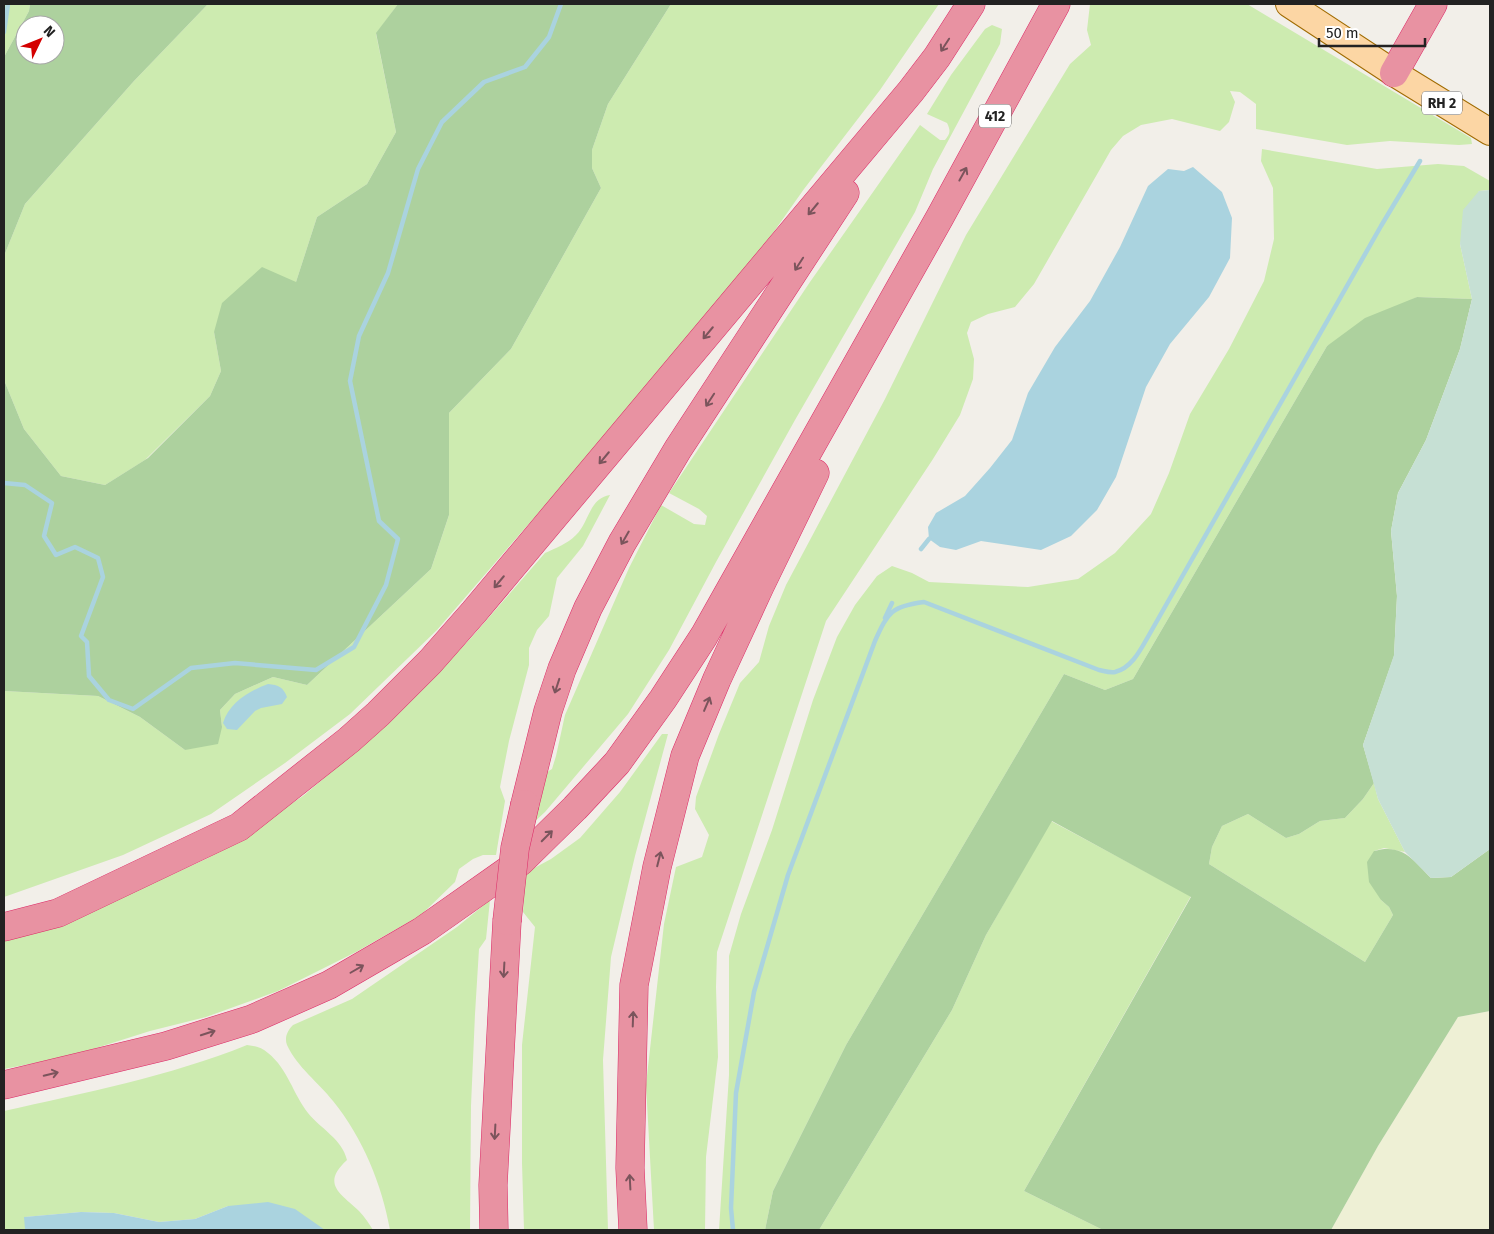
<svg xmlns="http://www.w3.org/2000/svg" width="1494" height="1234" viewBox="0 0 1494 1234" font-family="'Fira Sans',sans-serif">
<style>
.farmland{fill:#eef0d5}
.grass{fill:#cdebb0}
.forest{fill:#add19e;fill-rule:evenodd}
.wetland{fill:#c6e0d4}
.water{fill:#aad3df}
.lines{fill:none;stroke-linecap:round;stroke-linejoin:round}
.stream{stroke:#aad3df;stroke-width:4.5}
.primary-casing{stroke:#a06b00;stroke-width:28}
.motorway-casing{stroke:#dc2a67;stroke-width:29}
.primary{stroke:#fcd6a4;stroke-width:26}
.motorway{stroke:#e892a2;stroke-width:28}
.motorway-bridge-casing{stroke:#dc2a67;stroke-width:29;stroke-linecap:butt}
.motorway-bridge{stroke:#e892a2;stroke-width:28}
.oneway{stroke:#7b545c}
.labels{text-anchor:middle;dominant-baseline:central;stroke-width:4.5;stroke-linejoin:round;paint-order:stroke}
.shield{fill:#fff;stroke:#646464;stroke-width:1}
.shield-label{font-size:14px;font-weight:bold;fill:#222}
</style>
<rect width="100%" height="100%" fill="#f2efe9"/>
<!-- farmland -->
<path class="farmland" d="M 1490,1011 L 1490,1230 L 1331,1230 L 1378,1146 L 1458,1017 Z"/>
<!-- grass -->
<path class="grass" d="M 4,4 L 30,4 L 29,11 L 4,57 Z
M 208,4 L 398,4 L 376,34 L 396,132 L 367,184 L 317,217 L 296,282 L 214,332 L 221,371 L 210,396 L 145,460 L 105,485 L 61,476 L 24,429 L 4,380 L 4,256 L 25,204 L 134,81 Z
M 671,4 L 939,4 L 880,90 L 804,189 L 751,264 L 641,398 L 526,527 L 437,630 L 350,714 L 285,763 L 211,814 L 123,855 L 4,897 L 4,691 L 98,696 L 140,717 L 185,750 L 222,727 L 220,710 L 235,694 L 273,677 L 307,685 L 431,569 L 449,515 L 449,413 L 511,349 L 601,188 L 592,168 L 592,150 L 608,104 Z
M 1090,4 L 1247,4 L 1471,138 L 1472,144 L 1459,145 L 1390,141 L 1347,145 L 1256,129 L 1256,104 L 1240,92 L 1230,91 L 1235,102 L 1229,122 L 1220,131 L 1172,119 L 1141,125 L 1123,136 L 1111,150 L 1034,284 L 1015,307 L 988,314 L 971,322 L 967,333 L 974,359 L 973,379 L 960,415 L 933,459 L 826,621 L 717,952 L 716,987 L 718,1057 L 706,1157 L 705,1230 L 654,1230 L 646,1085 L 664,924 L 676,867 L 702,857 L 709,835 L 695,809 L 696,797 L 719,734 L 740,683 L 759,662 L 769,626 L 786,585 L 885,399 L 966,235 L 1070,64 L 1091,45 L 1087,30 Z
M 992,25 L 1002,29 L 1000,44 L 933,169 L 915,212 L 795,420 L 716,562 L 669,650 L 628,714 L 545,812 L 532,824 L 542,775 L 552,769 L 556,756 L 565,715 L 629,568 L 661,505 L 694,524 L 705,525 L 707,516 L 699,509 L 669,493 L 810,282 L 920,125 L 940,140 L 945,140 C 950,134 951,131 947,123 L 927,114 L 951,75 L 985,29 Z
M 1262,149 L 1377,169 L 1438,164 L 1464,166 L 1490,181 L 1490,190 L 1479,191 L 1460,244 L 1472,299 L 1417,297 L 1327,346 L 1133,679 L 1105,690 L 1064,674 L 846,1045 L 773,1191 L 765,1230 L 719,1230 L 729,1075 L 729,956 L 741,914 L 772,830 L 813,700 L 837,637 L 855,605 L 877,576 L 892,566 L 912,573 L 929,582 L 1028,587 L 1078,579 L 1115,553 L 1151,514 L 1169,473 L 1190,414 L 1229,349 L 1264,281 L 1274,239 L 1273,188 L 1261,161 Z
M 610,495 L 583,546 L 557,578 L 549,616 L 537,630 L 529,648 L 529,665 L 509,741 L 500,787 L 505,801 L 496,855 L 483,855 L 473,859 L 459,869 L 455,882 L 421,915 L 356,952 L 278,991 L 206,1017 L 150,1031 L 71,1056 L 4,1069 L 4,940 L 90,912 L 208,858 L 303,796 L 388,724 L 470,639 L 545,553 C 556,548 567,544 576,535 C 589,523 589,498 610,495 Z
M 662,734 L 668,734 L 635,856 L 611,957 L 603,1060 L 608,1230 L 524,1230 L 522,1163 L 522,1045 L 535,927 L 523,912 L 525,873 L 551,859 L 580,838 L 620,792 Z
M 1374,783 L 1378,799 L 1405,852 L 1384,848 L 1374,851 L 1381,900 L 1389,907 L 1393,915 L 1365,962 L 1209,864 L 1212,847 L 1222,826 L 1248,814 L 1286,838 L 1299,834 L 1320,821 L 1345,818 L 1363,799 Z
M 1051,821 L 1191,896 L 1024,1191 L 1103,1230 L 819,1230 L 952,1010 L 986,935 Z
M 490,900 L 486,939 L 479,949 L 475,1014 L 471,1106 L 470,1230 L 390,1230 C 382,1185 363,1138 333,1101 C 319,1083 297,1067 287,1045 C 284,1037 288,1030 293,1025 L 352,999 L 457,927 Z
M 247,1045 C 255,1046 261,1047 268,1053 C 288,1069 293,1094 308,1113 C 321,1129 342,1139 347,1160 C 321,1184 340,1193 359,1211 C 365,1217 369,1224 373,1230 L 325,1230 L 319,1227 L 228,1206 L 195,1219 L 159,1222 L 114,1213 L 81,1212 L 25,1217 L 25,1229 L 28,1230 L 4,1230 L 4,1111 C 83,1093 171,1076 247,1045 Z"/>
<!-- forest -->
<path class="forest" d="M 30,4 L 208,4 L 134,81 L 25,204 L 4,256 L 4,57 L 29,11 ZM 25,25 L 55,25 L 55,55 L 25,55 Z
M 398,4 L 671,4 L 608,104 L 592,150 L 592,168 L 601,188 L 511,349 L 449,413 L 449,515 L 431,569 L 307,685 L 273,677 L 235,694 L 220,710 L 222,727 L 218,744 L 185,750 L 140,717 L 98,696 L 4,691 L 4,380 L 24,429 L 61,476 L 105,485 L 148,458 L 210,396 L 221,371 L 214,332 L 222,303 L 262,267 L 296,282 L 317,217 L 367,184 L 396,132 L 376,33 Z
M 1417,297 L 1472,299 L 1460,349 L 1426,440 L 1398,493 L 1391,531 L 1397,596 L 1394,656 L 1363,745 L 1374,783 L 1363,799 L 1345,818 L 1320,821 L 1299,834 L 1286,838 L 1248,814 L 1222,826 L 1212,847 L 1209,864 L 1365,962 L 1393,915 L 1389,907 L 1381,900 L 1369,882 L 1367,862 L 1374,851 C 1403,843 1413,860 1431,878 L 1451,877 L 1490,849 L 1490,1011 L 1458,1017 L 1378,1146 L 1331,1230 L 1103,1230 L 1024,1191 L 1191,897 L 1052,821 L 986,935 L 952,1010 L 819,1230 L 765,1230 L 773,1191 L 846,1045 L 1064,674 L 1105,690 L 1133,679 L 1327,346 L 1365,318 Z"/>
<!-- wetland -->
<path class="wetland" d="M 1490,190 L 1490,849 L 1451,877 L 1431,878 L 1405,852 L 1378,799 L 1363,745 L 1394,655 L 1397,596 L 1391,531 L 1398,493 L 1426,440 L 1460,349 L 1472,299 L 1460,244 L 1463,210 L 1479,191 Z"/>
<!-- water -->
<path class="water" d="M 1193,167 L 1222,192 L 1232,218 L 1230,258 L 1209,297 L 1170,344 L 1146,387 L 1116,477 L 1097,510 L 1071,536 L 1041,550 L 981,541 L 956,550 L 940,547 L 929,539 L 928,527 L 936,513 L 965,496 L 990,468 L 1012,440 L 1028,393 L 1055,347 L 1090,301 L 1120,247 L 1148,186 L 1168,169 L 1184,171 Z
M 268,684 C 279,685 283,687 287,697 L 282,704 L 261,708 L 255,711 L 237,730 L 227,729 L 223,723 C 229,703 249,691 268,684 Z
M 268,1202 L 295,1209 L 325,1230 L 28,1230 L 25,1229 L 24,1217 L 81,1212 L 114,1213 L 159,1222 L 195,1219 L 228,1206 Z"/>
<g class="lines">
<!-- stream -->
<path class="stream" d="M 4,32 L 8,4
M 4,483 L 25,485 L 52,503 L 44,536 L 56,555 L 75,547 L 98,558 L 103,577 L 81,636 L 87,642 L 89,676 L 109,700 L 133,709 L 191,668 L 235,663 L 316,670 L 354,647 L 386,585 L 398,539 L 379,521 L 350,381 L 359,336 L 388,273 L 418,169 L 442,122 L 484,82 L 525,67 L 549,37 L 561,4
M 921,549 L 929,539
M 885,618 L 892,603
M 733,1230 L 731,1208 L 736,1093 L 754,992 L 788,875 L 875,641 C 888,612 892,606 924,602 L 1099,670 C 1104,671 1110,673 1115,672 C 1132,668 1141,649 1149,635 L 1381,226 L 1420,161"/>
<!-- primary casing -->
<g class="primary-casing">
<path id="primary" d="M 1289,4 L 1394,73 L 1490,132"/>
</g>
<!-- motorway casing -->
<g class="motorway-casing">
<path id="motorway" d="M 1394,73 L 1433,4
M 525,804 L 548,711 L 562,669 L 588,608 L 622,543 L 678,449 L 845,193
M 4,927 L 58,913 L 239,827 L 349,740 L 378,714 L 430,662 L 474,612 L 911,91 L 937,57 L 971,4
M 4,1085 L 166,1046 L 252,1019 L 329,985 L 422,931 L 520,862 L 575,808 L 617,763 L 663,699 L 704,636 L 940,217 L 1056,4
M 494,1230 L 493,1185 L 507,921
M 633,1230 L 630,1168 L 634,985 L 657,867 L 685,756 L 717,679 L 760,586 L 815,473"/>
</g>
<!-- primary -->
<use href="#primary" class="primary"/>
<!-- motorway -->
<use href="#motorway" class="motorway"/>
<!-- motorway-bridge casing -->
<g class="motorway-bridge-casing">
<path id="motorway-bridge" d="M 507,921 L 515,848 L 525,804"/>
</g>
<!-- motorway-bridge -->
<use href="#motorway-bridge" class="motorway-bridge"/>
</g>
<!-- one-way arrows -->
<defs><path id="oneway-shaft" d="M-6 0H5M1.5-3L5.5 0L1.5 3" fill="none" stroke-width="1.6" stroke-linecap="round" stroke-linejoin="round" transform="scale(1.25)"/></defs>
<g class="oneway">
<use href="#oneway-shaft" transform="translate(945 45) rotate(123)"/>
<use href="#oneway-shaft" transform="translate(963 174) rotate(-61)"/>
<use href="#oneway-shaft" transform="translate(813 209) rotate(130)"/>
<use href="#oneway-shaft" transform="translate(799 264) rotate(123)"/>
<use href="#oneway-shaft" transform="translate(708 333) rotate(130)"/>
<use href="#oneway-shaft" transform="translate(710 400) rotate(123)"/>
<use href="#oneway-shaft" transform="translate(604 458) rotate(130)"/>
<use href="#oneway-shaft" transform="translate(625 538) rotate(120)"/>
<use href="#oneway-shaft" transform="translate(499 582) rotate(130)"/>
<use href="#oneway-shaft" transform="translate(557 686) rotate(108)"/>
<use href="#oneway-shaft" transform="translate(707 704) rotate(-67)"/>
<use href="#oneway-shaft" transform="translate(547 836) rotate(-45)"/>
<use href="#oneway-shaft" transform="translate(659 859) rotate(-76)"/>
<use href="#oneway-shaft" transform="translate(357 969) rotate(-30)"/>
<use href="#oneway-shaft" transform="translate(504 970) rotate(93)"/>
<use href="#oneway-shaft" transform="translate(633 1019) rotate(-88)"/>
<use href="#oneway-shaft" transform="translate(208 1033) rotate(-18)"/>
<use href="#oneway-shaft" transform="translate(51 1074) rotate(-14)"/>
<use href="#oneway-shaft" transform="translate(495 1132) rotate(93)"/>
<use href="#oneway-shaft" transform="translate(630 1182) rotate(-93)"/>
</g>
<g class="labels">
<!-- shield labels -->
<g class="shield">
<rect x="1422" y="91.5" width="40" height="23" rx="4"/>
<rect x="979" y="104.5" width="32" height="23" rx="4"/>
</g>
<g class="shield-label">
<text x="1442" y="103">RH 2</text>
<text x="995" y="116">412</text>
</g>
</g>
<!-- border -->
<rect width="1494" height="1234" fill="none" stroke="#222222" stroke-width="10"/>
<!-- north arrow -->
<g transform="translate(40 40) rotate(47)"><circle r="24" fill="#ffffff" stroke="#a7a7a7"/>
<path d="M0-4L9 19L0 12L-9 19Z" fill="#d40000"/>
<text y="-8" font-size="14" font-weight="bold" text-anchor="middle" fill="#222222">N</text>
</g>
<!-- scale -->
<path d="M1319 38v8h106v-8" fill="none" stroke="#222222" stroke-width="2.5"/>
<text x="1326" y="38" font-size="15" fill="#222222" stroke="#ffffff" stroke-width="4" paint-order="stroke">50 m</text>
</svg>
